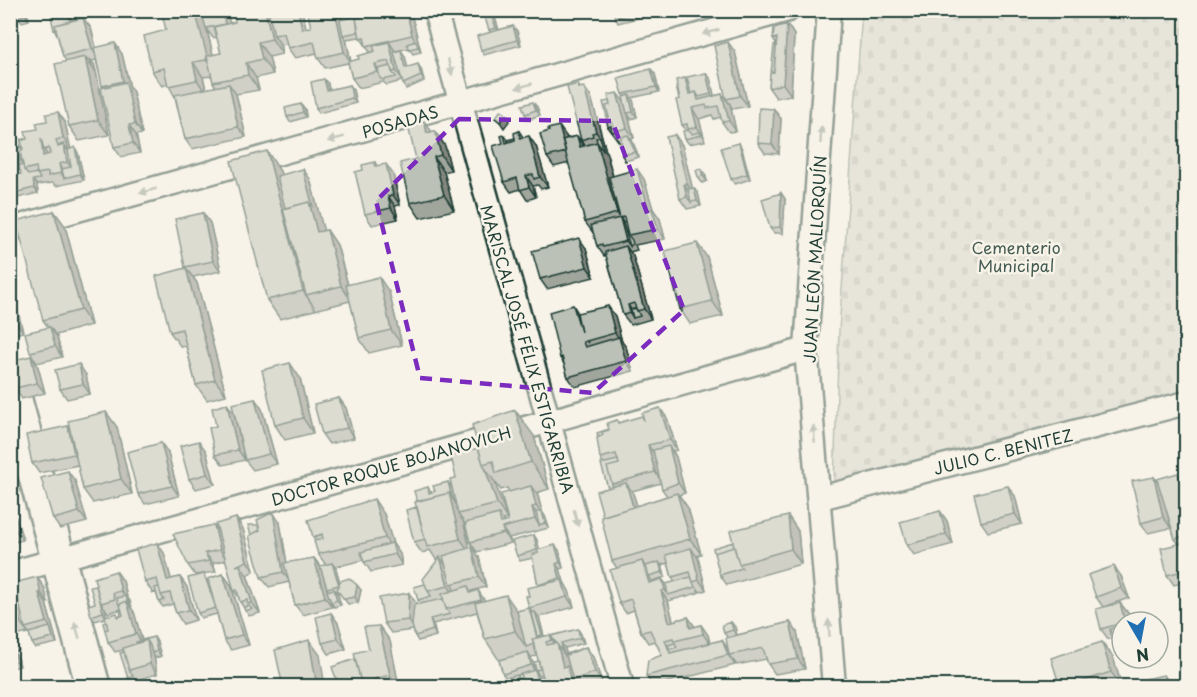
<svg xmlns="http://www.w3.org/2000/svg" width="1197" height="697" viewBox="0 0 1197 697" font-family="'Playpen Sans',sans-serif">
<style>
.cemetery{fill:url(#cemetery-stones);stroke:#79897f;stroke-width:1.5}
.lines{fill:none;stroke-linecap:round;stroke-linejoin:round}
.street-casing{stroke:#1f3d34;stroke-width:27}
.secondary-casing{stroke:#1f3d34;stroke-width:38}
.street{stroke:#f7f3e8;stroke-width:22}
.secondary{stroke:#f7f3e8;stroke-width:33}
.wall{fill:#a1a69d;stroke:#1f3d34;stroke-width:1.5;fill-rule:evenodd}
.shaded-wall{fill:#83877f;stroke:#1f3d34;stroke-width:1.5}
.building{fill:#bbc1b6;stroke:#1f3d34;stroke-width:1.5;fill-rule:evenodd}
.oneway{fill:#8b988e}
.marked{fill:none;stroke:#7b2cbf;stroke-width:4.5;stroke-dasharray:12 8;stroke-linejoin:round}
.labels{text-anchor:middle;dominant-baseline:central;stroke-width:5;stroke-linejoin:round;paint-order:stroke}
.street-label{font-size:16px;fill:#1f3d34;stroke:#f7f3e8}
.park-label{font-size:16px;fill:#435b52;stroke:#f7f3e8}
</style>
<defs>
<pattern id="cemetery-stones" width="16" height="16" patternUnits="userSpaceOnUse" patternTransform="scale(1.5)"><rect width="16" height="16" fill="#d3d5ca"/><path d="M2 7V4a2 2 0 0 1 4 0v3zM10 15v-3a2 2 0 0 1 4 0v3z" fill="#b5b8ae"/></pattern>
</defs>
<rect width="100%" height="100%" fill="#f7f3e8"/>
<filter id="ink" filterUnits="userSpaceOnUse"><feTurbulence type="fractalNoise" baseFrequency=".0167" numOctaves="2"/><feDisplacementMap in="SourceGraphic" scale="12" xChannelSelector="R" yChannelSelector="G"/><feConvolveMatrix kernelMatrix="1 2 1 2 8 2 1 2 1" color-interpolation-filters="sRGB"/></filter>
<g filter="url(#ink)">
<!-- cemetery -->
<path class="cemetery" d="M 862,11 L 1186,11 L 1186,393 L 834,483 L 839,331 Z"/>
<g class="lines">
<!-- street casing -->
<g class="street-casing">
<path id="street" d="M 435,10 L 622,686
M 829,10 L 806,349 L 834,686
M 10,229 L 788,10
M 820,498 L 1186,403
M 10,573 L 806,349"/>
</g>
<!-- secondary casing -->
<g class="secondary-casing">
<path id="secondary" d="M 10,382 L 93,686"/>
</g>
<!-- street -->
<use href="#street" class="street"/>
<!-- secondary -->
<use href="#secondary" class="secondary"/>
</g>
<!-- wall -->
<path class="wall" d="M 16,10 L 26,10 L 29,20 L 22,22 L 18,17 Z
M 56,10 L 68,10 L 72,20 L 83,18 L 91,28 L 96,48 L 122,54 L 130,88 L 133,92 L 142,134 L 136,135 L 140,153 L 121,157 L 114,147 L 103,87 L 96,60 L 91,61 L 94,64 L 96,72 L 109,135 L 79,141 L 69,126 L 66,61 L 63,56 L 57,34 L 54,30 Z
M 358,10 L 410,10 L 421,52 L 413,54 L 409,48 L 395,51 L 405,56 L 407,68 L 421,69 L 424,81 L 406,89 L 402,81 L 387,85 L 383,82 L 359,88 L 352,78 L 348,63 L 325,68 L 318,58 L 317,53 L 295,58 L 288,48 L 287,44 L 281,45 L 280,44 L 282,54 L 269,57 L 273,74 L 256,78 L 259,90 L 236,94 L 246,137 L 192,149 L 185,139 L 175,97 L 168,84 L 162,86 L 152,71 L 166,30 L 230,23 L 269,13 L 306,28 L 361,15 ZM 207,30 L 213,38 L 217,37 L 221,53 L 213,55 ZM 360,37 L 370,52 L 359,59 L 351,62 L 346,39 ZM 212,76 L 213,82 L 216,87 L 206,89 L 203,77 Z
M 491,10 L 512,10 L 513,13 L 496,18 Z
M 636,10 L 638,18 L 618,23 L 615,17 Z
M 491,13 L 495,18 L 499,30 L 513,26 L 517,31 L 521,45 L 484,55 L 481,50 L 490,32 L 489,30 Z
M 787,24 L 794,35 L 791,95 L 776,98 L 769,88 L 776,44 L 773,39 Z
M 735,52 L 748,106 L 733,109 L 726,99 Z
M 655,74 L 659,92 L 631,98 L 633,100 L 637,117 L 631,119 L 628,114 L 634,138 L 631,139 L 639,157 L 625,161 L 622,155 L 621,142 L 619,142 L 608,127 L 624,102 L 625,96 L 623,94 Z
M 710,78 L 714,96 L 722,94 L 730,104 L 736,131 L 729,132 L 722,122 L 721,117 L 714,119 L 712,115 L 699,119 L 705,141 L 689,144 L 685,139 L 686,130 L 682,125 L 679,99 L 688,84 Z
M 328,84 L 329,90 L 350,85 L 353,90 L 356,103 L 319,113 L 316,108 Z
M 578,84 L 580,88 L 591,97 L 613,176 L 644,179 L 653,209 L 660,219 L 665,239 L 635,245 L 637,250 L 630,252 L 633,256 L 651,319 L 631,325 L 623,315 L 606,255 L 604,256 L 597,246 L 594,234 L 585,222 L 569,163 L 554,167 L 547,157 L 549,131 L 566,136 L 567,138 L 577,136 L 584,145 L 585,145 L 581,140 Z
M 301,104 L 305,109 L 306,117 L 290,122 L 287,117 Z
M 537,107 L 540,115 L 529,119 L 525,114 Z
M 10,111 L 13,121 L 15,125 L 20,140 L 27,139 L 38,129 L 58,112 L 65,122 L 70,149 L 78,153 L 84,180 L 56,186 L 53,183 L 37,185 L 38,193 L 18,198 L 14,193 L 21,174 L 20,170 L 10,172 Z
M 781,119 L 779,154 L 765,153 L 758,143 Z
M 435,131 L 445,146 L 451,170 L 444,172 L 454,210 L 420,218 L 410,203 L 416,159 L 431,132 Z
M 519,131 L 523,137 L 536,146 L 548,187 L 541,189 L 538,185 L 533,186 L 536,197 L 527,200 L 520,189 L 511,192 L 504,182 L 504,135 L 508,140 L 515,138 Z
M 675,135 L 682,145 L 692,188 L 698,193 L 701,206 L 687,209 L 680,199 Z
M 739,143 L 742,149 L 750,179 L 735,184 L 731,179 Z
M 375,162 L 377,166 L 393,174 L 400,205 L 395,206 L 398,219 L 372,225 L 365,214 L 363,170 Z
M 280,171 L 281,175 L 310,179 L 323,231 L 327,230 L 337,245 L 348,285 L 389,292 L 402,345 L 369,353 L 359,338 L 350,301 L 280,319 L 267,300 Z
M 705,174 L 707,181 L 702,183 L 698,177 Z
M 781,193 L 785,199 L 783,233 L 774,233 L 770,228 Z
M 54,211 L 65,226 L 91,325 L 56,335 L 57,337 L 62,357 L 37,363 L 30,352 L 48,327 L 43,320 Z
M 203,213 L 210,223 L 221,271 L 193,277 L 197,283 L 226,395 L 207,400 L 196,385 L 186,346 L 181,347 L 170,332 L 186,268 L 185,267 Z
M 586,248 L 594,277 L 547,289 L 540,279 Z
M 707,257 L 723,316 L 690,324 L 680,309 Z
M 10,299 L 17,308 L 23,332 L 10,335 Z
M 578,313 L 615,316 L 622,342 L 626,347 L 633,371 L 575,387 L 568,377 L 564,364 L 560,358 Z
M 38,367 L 45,393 L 22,399 L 15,388 Z
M 86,375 L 90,394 L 67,399 L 60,389 Z
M 300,378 L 313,433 L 285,440 L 275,425 Z
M 339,398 L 346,408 L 354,438 L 329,444 L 322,434 Z
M 255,399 L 262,409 L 277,464 L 253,470 L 245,460 L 238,432 L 245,460 L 223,465 L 215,455 L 216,426 L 227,404 L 234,414 Z
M 667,418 L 677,450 L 673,451 L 676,457 L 685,493 L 679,495 L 688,508 L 701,554 L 696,556 L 698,558 L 706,590 L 700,592 L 698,589 L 698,593 L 668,601 L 673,621 L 688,617 L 695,627 L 701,625 L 708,635 L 710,643 L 722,640 L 728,649 L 727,637 L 724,633 L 731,622 L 735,627 L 737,635 L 790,622 L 797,632 L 805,669 L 775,674 L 768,664 L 766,659 L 737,665 L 733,660 L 735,665 L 653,686 L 646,676 L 662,655 L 655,641 L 648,643 L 641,632 L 634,610 L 626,613 L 619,603 L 617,568 L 612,561 L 603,516 L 608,488 L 603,464 L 600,458 L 609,429 L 617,420 L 619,423 L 644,419 ZM 661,483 L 662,489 L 667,496 L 637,506 L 632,491 ZM 668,563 L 672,577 L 675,582 L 666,584 L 662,579 L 653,582 L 652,581 L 665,577 L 663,568 L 661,565 Z
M 68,426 L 69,429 L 117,427 L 132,494 L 93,503 L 83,489 L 78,465 L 39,473 L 32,463 Z
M 534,436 L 549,489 L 536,493 L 538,496 L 542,512 L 545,516 L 549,528 L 509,538 L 511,543 L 477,552 L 470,542 L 465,524 L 463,521 L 469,548 L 479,557 L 486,587 L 471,591 L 485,601 L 517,611 L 529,608 L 532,613 L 529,608 L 529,596 L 538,585 L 533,558 L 520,561 L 517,556 L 534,535 L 537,540 L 539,549 L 559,550 L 563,568 L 560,569 L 564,582 L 569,591 L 574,607 L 539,617 L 544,636 L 581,634 L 584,643 L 565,648 L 566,654 L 586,647 L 593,657 L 602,682 L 589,687 L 546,687 L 542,675 L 539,676 L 536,670 L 539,661 L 537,656 L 531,657 L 534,670 L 542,680 L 544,687 L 505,687 L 506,678 L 503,674 L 499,660 L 485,639 L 477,612 L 433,624 L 436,636 L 418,641 L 415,636 L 413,630 L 391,633 L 384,623 L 416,603 L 416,605 L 421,604 L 418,600 L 437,561 L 430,550 L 422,553 L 414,542 L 417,501 L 428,487 L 431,492 L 435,491 L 448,482 L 452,487 L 456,478 ZM 495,482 L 501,490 L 507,488 L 509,492 L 508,521 L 505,522 L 503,520 L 507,519 ZM 521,674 L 525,686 L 517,676 Z
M 161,443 L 168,453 L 179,496 L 145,504 L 138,494 Z
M 206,451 L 215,484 L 196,489 L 189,479 Z
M 1154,477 L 1158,483 L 1185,483 L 1186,488 L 1186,582 L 1174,585 L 1167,575 L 1179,544 L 1175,539 L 1166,509 L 1171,528 L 1148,533 L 1141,523 Z
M 75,481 L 87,522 L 60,529 L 53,519 Z
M 1015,496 L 1022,524 L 988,532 L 981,522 Z
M 10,509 L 16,518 L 23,540 L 10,543 Z
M 940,511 L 947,521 L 953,544 L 914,555 L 907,545 Z
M 384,514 L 393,544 L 400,554 L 402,565 L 371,572 L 363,560 L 335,567 L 340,582 L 361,590 L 358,603 L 348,604 L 338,591 L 336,592 L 341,605 L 334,607 L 331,602 L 328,591 L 326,585 L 332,607 L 303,615 L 295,605 L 289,582 L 269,587 L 261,577 L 280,523 L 287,563 L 314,558 L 321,567 L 326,565 L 318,554 L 315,540 L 313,537 Z
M 788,516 L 798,531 L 801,564 L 727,585 L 720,575 L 733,542 Z
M 236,518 L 243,529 L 254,571 L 247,575 L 260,613 L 249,616 L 240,602 L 239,598 L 234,591 L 226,560 L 213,563 L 216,572 L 195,575 L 188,565 L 218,530 Z
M 157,543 L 164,553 L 171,579 L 180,577 L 187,587 L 196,620 L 183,624 L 176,613 L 173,604 L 163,607 L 159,602 L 156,592 L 153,593 L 145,582 Z
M 116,571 L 123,581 L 127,597 L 130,601 L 131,608 L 134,612 L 142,640 L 154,637 L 157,642 L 161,656 L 156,658 L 154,656 L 157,674 L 136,680 L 137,681 L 132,683 L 128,678 L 123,650 L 115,652 L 108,642 L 105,618 L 95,621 L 91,616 L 95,603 L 96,586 ZM 105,608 L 108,613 L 121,609 L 121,616 L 106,616 Z
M 223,574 L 231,585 L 249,645 L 231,650 L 224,640 L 217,614 L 201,618 L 198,613 L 208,579 Z
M 1121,576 L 1129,598 L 1103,607 L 1096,597 Z
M 10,584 L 44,587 L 48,603 L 46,603 L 57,643 L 35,648 L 32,643 L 29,633 L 27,630 L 28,633 L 16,636 L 10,629 Z
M 1120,603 L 1128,613 L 1122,622 L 1121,656 L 1114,646 L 1112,638 L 1108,639 L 1101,629 Z
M 331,613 L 338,623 L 346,649 L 329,654 L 322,643 Z
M 379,626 L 390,641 L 399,687 L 339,687 L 355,659 L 369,649 Z
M 10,640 L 13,640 L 17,645 L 19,651 L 10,652 Z
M 1102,642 L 1113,657 L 1122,687 L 1060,687 Z
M 10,653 L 18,658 L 20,666 L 13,668 L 10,664 Z"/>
<!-- shaded-wall -->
<path class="shaded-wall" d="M 24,10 L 26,10 L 29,20 L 25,15 Z
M 67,10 L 68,10 L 70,13 L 75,31 L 71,25 Z
M 195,10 L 202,10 L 217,71 L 216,74 L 206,60 Z
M 222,10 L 227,10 L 232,34 L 225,24 Z
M 265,10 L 267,10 L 275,22 L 274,35 L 280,44 L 282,54 L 272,39 Z
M 298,10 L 302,10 L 309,39 L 302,29 Z
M 335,10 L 340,10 L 345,34 L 343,35 L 346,39 L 351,62 L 344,52 Z
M 406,10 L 407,10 L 412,17 L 421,52 L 412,35 Z
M 491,13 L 495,18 L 500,33 L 496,28 Z
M 83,18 L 91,28 L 99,59 L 92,49 Z
M 787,24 L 794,35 L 791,95 L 783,84 Z
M 513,26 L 517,31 L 521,45 L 517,40 Z
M 258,42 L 269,57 L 273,74 L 262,59 Z
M 389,42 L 396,52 L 404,81 L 396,71 Z
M 728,42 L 735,52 L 748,106 L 740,96 Z
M 115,43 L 122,54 L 130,88 L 133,92 L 142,134 L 135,124 L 126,85 L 123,81 Z
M 401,50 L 405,56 L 409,73 L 405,68 Z
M 85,57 L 96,72 L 109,135 L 98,120 Z
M 90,59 L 94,64 L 96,72 L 92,67 Z
M 193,62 L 203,77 L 207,95 L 197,80 Z
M 246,63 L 256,78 L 259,90 L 248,75 Z
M 375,64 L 382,75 L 381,78 L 377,72 Z
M 418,64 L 421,69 L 424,81 L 421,76 Z
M 651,69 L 655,74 L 659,92 L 656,87 Z
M 706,73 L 710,78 L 715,99 L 711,94 Z
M 685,78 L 692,88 L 694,98 L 689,94 Z
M 324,79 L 328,84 L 330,95 L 327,90 Z
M 229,84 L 236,94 L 246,137 L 238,127 Z
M 350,85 L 353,90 L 356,103 L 352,98 Z
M 584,87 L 591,97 L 624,217 L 620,218 L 617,213 L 597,142 L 600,137 L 596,132 Z
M 617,93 L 625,103 L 634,138 L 627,128 Z
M 722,94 L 730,104 L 736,131 L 729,121 Z
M 629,95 L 633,100 L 637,117 L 633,112 Z
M 533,102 L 537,107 L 540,115 L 536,110 Z
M 301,104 L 305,109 L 306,117 L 303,112 Z
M 692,108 L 699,119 L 704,137 L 697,127 Z
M 774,109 L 781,119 L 779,154 L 772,144 Z
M 10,111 L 13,121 L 15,125 L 24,153 L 14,138 L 10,128 Z
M 58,112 L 65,122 L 72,155 L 68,150 L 67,143 L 63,138 Z
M 507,115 L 510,120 L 504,128 L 500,122 Z
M 424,121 L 435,136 L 427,133 Z
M 129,125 L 136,135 L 140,153 L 133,143 Z
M 559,126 L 566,136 L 574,162 L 566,152 Z
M 435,131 L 445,146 L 451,170 L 441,155 Z
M 628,135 L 632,140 L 639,157 L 635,152 Z
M 675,135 L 682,145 L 694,194 L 687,184 Z
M 529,136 L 536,146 L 548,187 L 540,177 Z
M 577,136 L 587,151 L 580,147 Z
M 41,138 L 44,150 L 49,158 L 43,156 Z
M 739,143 L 742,149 L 750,179 L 747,174 Z
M 64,145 L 72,155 L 75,172 L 67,162 Z
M 75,147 L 78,153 L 84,180 L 80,174 Z
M 267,151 L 280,171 L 291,212 L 306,295 L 316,310 L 303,291 Z
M 18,156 L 22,162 L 23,170 L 19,165 Z
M 434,157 L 444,172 L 454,210 L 444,195 Z
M 59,164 L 66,174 L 64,178 L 61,173 Z
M 386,164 L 393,174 L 400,205 L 393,195 Z
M 303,169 L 310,179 L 328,247 L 317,232 L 309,202 Z
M 637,169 L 644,179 L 653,209 L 660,219 L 665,239 L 658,229 L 649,210 Z
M 701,169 L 705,174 L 707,181 L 703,176 Z
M 526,176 L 533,186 L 536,197 L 529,187 Z
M 33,180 L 37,185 L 38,193 L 34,188 Z
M 684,184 L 691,194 L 691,202 L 687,197 Z
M 694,188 L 698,193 L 701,206 L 697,201 Z
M 781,193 L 785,199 L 783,233 L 780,227 Z
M 388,196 L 395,206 L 398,219 L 391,208 Z
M 54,211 L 65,226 L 91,325 L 81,310 Z
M 203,213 L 210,223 L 221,271 L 213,261 Z
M 620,218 L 627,228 L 630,246 L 626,241 Z
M 327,230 L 337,245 L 352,301 L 341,286 Z
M 579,238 L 586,248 L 594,277 L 587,267 Z
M 697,243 L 707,257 L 723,316 L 712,301 Z
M 626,246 L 633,256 L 651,319 L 644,309 Z
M 186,268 L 197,283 L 226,395 L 215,380 Z
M 379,277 L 389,292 L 402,345 L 391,330 Z
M 10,299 L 17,308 L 23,332 L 16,322 Z
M 573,305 L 580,316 L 588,343 L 581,332 Z
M 628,305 L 635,315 L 633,318 L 630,313 Z
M 608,306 L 615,316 L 622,342 L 626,347 L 633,371 L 626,361 L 619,338 L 615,333 Z
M 50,327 L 57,337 L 62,357 L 55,346 Z
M 31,356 L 38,367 L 45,393 L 37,383 Z
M 290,363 L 300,378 L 313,433 L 303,418 Z
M 79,364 L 86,375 L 90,394 L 83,384 Z
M 339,398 L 346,408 L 354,438 L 347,428 Z
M 255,399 L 262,409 L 277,464 L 269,454 Z
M 227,404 L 234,414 L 245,460 L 238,450 Z
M 660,408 L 667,418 L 677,450 L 670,440 Z
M 515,410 L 534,436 L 549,489 L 531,462 Z
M 106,412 L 117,427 L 132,494 L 121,479 Z
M 68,426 L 75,437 L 81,464 L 74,454 Z
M 199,441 L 206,451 L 215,484 L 207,474 Z
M 161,443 L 168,453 L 179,496 L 172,486 Z
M 648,445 L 655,455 L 662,482 L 655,472 Z
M 669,446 L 676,457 L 685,493 L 678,483 Z
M 485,468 L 495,482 L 507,519 L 497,504 Z
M 68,471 L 75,481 L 87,522 L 79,512 Z
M 1178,473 L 1185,483 L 1186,488 L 1186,502 Z
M 1154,477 L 1161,487 L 1171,528 L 1163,517 Z
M 448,482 L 455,492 L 459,508 L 452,498 Z
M 626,483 L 633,493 L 642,522 L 635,512 Z
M 531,486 L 538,496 L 542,512 L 545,516 L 549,528 L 545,523 L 543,516 L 536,506 Z
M 1008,486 L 1015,496 L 1022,524 L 1015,514 Z
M 449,493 L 459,508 L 458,514 L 463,521 L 471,553 L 460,539 Z
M 677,493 L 688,508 L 701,554 L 690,539 Z
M 374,499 L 384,514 L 393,544 L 400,554 L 402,565 L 385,538 Z
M 532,507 L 539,517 L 539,525 L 535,519 Z
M 10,509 L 16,518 L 23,540 L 15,530 Z
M 940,511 L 947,521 L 953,544 L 946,534 Z
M 273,512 L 280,523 L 290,582 L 283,572 Z
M 788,516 L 798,531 L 801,564 L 791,549 Z
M 236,518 L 243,529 L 254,571 L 247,561 Z
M 214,525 L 221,535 L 227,560 L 220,550 Z
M 502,528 L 509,538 L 511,543 L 504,533 Z
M 534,535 L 537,540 L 541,555 L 537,550 Z
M 157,543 L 164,553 L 174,590 L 167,580 Z
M 555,545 L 559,550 L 563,568 L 560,562 Z
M 472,547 L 479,557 L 486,587 L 479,577 Z
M 691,548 L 698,558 L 706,590 L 699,580 Z
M 205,553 L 213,563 L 216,572 L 209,561 Z
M 440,557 L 447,567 L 451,584 L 453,587 L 456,597 L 448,586 Z
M 314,558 L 321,568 L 332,607 L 325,597 Z
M 642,561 L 649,571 L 649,576 L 652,581 L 656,593 L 649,583 Z
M 659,562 L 663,568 L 665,577 L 662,572 Z
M 332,563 L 336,568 L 342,590 L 339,585 Z
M 556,564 L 560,569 L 564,582 L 569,591 L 574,607 L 567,597 L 563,582 L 560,578 Z
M 240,565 L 247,575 L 260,613 L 252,603 Z
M 1114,566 L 1121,576 L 1129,598 L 1121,588 Z
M 116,571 L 123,581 L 127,597 L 130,601 L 132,607 L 121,591 Z
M 223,574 L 231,585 L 249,645 L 242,635 Z
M 37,577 L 44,587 L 48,603 L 41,593 Z
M 180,577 L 187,587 L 196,620 L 189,610 Z
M 662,579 L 669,589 L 668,595 L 665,590 Z
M 357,585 L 361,590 L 358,603 L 355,597 Z
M 334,589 L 338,594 L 341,605 L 337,600 Z
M 478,590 L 485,601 L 488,610 L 481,600 Z
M 661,591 L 668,601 L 676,632 L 669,622 Z
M 39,593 L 46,603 L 57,643 L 53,638 L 50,627 L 47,622 Z
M 409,593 L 416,603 L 415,630 L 408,620 Z
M 506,595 L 524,621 L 526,647 L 515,631 Z
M 14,600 L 21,610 L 25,628 L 28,633 L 20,622 Z
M 127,601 L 134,612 L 143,644 L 136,634 Z
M 101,603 L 105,608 L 106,617 L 103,612 Z
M 1120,603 L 1128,613 L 1130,622 L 1125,622 Z
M 529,608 L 536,618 L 538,636 L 542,642 L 538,643 Z
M 535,612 L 539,617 L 545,641 L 542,635 Z
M 331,613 L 338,623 L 346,649 L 338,639 Z
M 688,617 L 695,627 L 690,628 Z
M 430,619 L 433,624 L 436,636 L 433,630 Z
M 731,622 L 735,627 L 737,636 L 733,630 Z
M 790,622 L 797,632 L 805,669 L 798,659 Z
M 701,625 L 708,635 L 710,644 L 703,634 Z
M 379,626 L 390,641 L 399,687 L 398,687 L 390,675 Z
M 578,629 L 581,634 L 584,643 L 580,638 Z
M 550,635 L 567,658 L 573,680 L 578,687 L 572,687 L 563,667 L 559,650 L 552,640 Z
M 154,637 L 157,642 L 161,656 L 157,651 Z
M 147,640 L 154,650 L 152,653 L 154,656 L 157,674 L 150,664 Z
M 309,640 L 320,655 L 325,687 L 317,687 Z
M 722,640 L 729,651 L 729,655 L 735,665 L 728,655 Z
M 1102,642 L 1113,657 L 1122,687 L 1111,672 Z
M 561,643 L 565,648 L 567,658 L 563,652 Z
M 586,647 L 593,657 L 602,682 L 595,672 Z
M 14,652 L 18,658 L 20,666 L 16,661 Z
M 528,652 L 531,657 L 535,671 L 531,665 Z
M 535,670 L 542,680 L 544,687 L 542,687 L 539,683 Z
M 517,675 L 524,685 L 524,687 L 520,687 Z
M 1164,675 L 1171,685 L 1172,687 L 1166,687 Z"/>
<!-- building -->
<path class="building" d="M 16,10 L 24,10 L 25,15 L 18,17 Z
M 56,10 L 67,10 L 70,21 L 55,25 L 56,29 L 54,30 L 50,12 Z
M 161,10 L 195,10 L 207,56 L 206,60 L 193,62 L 197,80 L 168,86 L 164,68 L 152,71 L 144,36 L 166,30 Z
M 201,10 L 222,10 L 225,24 L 206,28 Z
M 250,10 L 265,10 L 272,39 L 258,42 L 262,59 L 246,63 L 248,75 L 213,82 L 207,56 L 221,53 L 214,27 L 235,22 L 234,14 Z
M 268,10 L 298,10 L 302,29 L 311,27 L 307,10 L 335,10 L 344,52 L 318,58 L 314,42 L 288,48 L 284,33 L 274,35 Z
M 383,10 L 389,10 L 356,18 L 358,32 L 343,35 L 340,20 Z
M 389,10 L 406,10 L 412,35 L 366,46 L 364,37 L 360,38 L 356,18 Z
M 613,10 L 634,10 L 634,13 L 615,17 Z
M 491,13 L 496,28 L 489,30 L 484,15 Z
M 83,18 L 92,49 L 63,56 L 55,25 Z
M 787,24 L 783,84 L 769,88 L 770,73 L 774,72 L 777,38 L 773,39 L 774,28 Z
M 513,26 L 517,40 L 481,50 L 477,36 Z
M 416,41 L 418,47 L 409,49 L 407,44 Z
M 389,42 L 396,71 L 392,72 L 389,61 L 375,64 L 377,72 L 352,78 L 348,62 L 359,59 L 358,56 L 375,51 L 373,46 Z
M 728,42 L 740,96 L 726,99 L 714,46 Z
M 115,43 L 123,81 L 102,86 L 94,48 Z
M 776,44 L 774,72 L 771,73 L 774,45 Z
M 401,50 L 405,68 L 418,64 L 421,76 L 403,84 L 394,52 Z
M 85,57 L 98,120 L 69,126 L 55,64 Z
M 90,59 L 92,67 L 87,60 Z
M 391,66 L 392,72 L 396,77 L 383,80 L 380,78 L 378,69 Z
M 651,69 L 656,87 L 623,94 L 618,78 Z
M 706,73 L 711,94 L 699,97 L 696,92 L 691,94 L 687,77 Z
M 685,78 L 689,94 L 696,92 L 698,100 L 722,94 L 729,121 L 722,122 L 718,106 L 707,108 L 706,105 L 692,108 L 697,127 L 688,129 L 687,124 L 682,125 L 676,100 L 680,99 L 676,80 Z
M 324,79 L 327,90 L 350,85 L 352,98 L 316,108 L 311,82 Z
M 126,82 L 135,124 L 129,125 L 133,143 L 114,147 L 101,88 Z
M 229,84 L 238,127 L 185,139 L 175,95 Z
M 578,84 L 578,88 L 584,87 L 596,132 L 592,133 L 593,136 L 581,140 L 567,87 Z
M 676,86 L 677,86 L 680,99 L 679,99 Z
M 617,93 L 627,128 L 612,132 L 611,126 L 608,127 L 606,117 L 609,117 L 606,106 L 610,105 L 608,95 Z
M 629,95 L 633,112 L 627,113 L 623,97 Z
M 609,101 L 610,105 L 606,106 L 609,117 L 607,117 L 603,102 Z
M 533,102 L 536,110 L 525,114 L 522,105 Z
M 301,104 L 303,112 L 287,117 L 285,108 Z
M 759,108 L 774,109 L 772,144 L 758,143 Z
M 501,110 L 507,115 L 500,122 L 495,118 Z
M 58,112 L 63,138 L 56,140 L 58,147 L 64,145 L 67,162 L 59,164 L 61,173 L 48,176 L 48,172 L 37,174 L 36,167 L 24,170 L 20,151 L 23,150 L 21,140 L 27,139 L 25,131 L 38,129 L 36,123 L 47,121 L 46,114 ZM 41,138 L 44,150 L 49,148 L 50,154 L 43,156 Z
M 424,121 L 427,133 L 435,131 L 441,155 L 434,157 L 444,195 L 410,203 L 400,163 L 416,159 L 408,126 Z
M 559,126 L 566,152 L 547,157 L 540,134 L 549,131 L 548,129 Z
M 10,128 L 14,138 L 10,139 Z
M 688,130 L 692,134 L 700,132 L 701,135 L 685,139 L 683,131 Z
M 519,131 L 520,138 L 529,136 L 540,177 L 534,179 L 533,174 L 526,176 L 529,187 L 520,190 L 517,178 L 504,182 L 493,146 L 503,143 L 501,136 L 504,135 L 506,143 L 515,140 L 514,133 Z
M 628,135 L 635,152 L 622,155 L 621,137 Z
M 675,135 L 687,184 L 684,184 L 687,197 L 680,199 L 666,137 Z
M 577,136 L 580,147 L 597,142 L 617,213 L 585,222 L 562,140 Z
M 600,137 L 604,152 L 597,142 L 584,146 L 597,142 L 596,138 Z
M 515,138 L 515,140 L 508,142 L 508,140 Z
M 24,139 L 24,140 L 21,140 L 23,150 L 20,151 L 21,156 L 18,156 L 19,165 L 10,166 L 10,154 L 17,152 L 17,149 L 21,148 L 18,140 Z
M 67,143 L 68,150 L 75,147 L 80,174 L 64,178 L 62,169 L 71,167 L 68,150 L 64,145 L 60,146 L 60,145 Z
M 739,143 L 747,174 L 731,179 L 721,148 Z
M 267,151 L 303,291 L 267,300 L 231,161 Z
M 375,162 L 375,166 L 386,164 L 393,195 L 388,196 L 391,208 L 365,214 L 355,172 L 363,170 L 362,165 Z
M 23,165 L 24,170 L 28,175 L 37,173 L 40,179 L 33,180 L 34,188 L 14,193 L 11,176 L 21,174 L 19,166 Z
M 303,169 L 313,207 L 309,202 L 285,208 L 277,176 Z
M 637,169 L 649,210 L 652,209 L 658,229 L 628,235 L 624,217 L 620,218 L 609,177 Z
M 701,169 L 703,176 L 698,177 L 696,170 Z
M 694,188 L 697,201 L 691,202 L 688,189 Z
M 781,193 L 780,227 L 770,228 L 762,199 Z
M 309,202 L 317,232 L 327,230 L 341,286 L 306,295 L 283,209 Z
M 54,211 L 81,310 L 43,320 L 16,221 Z
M 203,213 L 213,261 L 185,267 L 175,219 Z
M 620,218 L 626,241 L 603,247 L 602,244 L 597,246 L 591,225 Z
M 625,222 L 628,235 L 632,240 L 633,244 L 630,246 L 623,223 Z
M 579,238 L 587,267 L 540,279 L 532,251 Z
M 697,243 L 712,301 L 680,309 L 665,251 Z
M 626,246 L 644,309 L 637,311 L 634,303 L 628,305 L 630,313 L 623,315 L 605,252 Z
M 186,268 L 215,380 L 196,385 L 182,329 L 170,332 L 156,276 Z
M 379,277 L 391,330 L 359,338 L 346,285 Z
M 10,301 L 16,322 L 10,323 Z
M 573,305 L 581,332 L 577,313 L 608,306 L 615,333 L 583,342 L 585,347 L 619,337 L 626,361 L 568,377 L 562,357 L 560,358 L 549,312 Z
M 636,308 L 640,316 L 633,318 L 631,310 Z
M 50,327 L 55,346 L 30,352 L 25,333 Z
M 31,356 L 37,383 L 15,388 L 10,369 L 10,361 Z
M 290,363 L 303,418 L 275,425 L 262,370 Z
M 79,364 L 83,384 L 60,389 L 55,370 Z
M 339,398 L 347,428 L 322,434 L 314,404 Z
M 255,399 L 269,454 L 245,460 L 232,404 Z
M 227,404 L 238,450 L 215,455 L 209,428 L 216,426 L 212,408 Z
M 660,408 L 670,440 L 648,445 L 655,472 L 612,484 L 607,467 L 619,464 L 616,454 L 600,458 L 597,438 L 603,435 L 602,432 L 609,430 L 607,423 L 617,420 L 618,423 L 642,416 L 644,421 L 642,413 Z
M 515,410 L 531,462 L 496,473 L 493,461 L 483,464 L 472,425 Z
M 106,412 L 121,479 L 83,489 L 68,421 Z
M 68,426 L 74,454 L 32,463 L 26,435 Z
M 609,429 L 602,432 L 603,435 L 598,437 L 597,433 Z
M 199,441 L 207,474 L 189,479 L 180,446 Z
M 161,443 L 172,486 L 138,494 L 127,452 Z
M 669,446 L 678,483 L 662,489 L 653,450 Z
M 478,448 L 483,464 L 485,468 L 497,504 L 458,514 L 450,479 L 456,478 L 451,456 Z
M 618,460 L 619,464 L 607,467 L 612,484 L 613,486 L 608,488 L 601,464 Z
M 68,471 L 79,512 L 53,519 L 41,478 Z
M 1178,473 L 1186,502 L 1186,535 L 1175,539 L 1157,479 Z
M 1154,477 L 1163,517 L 1141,523 L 1132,481 Z
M 448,482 L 452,498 L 449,493 L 417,501 L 414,491 L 428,487 L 429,493 L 435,491 L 433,486 Z
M 626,483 L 633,507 L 603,516 L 596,491 Z
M 531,486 L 536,506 L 532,507 L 535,519 L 502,528 L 504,533 L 470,542 L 465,523 L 499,514 L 501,523 L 508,521 L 501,494 Z
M 1008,486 L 1015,514 L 981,522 L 974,494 Z
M 449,493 L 460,539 L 427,547 L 415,502 Z
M 677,493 L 690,539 L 612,561 L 601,517 Z
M 374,499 L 385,538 L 318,554 L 314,541 L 323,539 L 322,534 L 313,537 L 308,520 Z
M 417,507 L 425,539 L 414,542 L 406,510 Z
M 542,511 L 545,523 L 539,525 L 536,512 Z
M 940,511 L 946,534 L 907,545 L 900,522 Z
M 10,512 L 15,530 L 10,531 Z
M 273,512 L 283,572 L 261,577 L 249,536 L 260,530 L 257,520 Z
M 788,516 L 791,549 L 739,564 L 730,531 Z
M 236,518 L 247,561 L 236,566 L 240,565 L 252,603 L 248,604 L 247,600 L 240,602 L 237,590 L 234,591 L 216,524 Z
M 214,525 L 220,550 L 205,553 L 209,561 L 188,565 L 173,534 Z
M 248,525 L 258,525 L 260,530 L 251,535 Z
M 534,535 L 537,550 L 517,556 L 512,541 Z
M 733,542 L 734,547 L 714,553 L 713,548 Z
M 157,543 L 167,580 L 180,577 L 189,610 L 176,613 L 170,593 L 161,595 L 157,579 L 145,582 L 136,549 Z
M 392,543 L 395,554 L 364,562 L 361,552 Z
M 1183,543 L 1186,557 L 1186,570 L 1167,575 L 1161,548 Z
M 555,545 L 560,562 L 556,564 L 560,578 L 538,585 L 532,555 L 538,553 L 537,550 Z
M 472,547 L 479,577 L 451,584 L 443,556 Z
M 734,547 L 739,564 L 742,568 L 720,575 L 714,553 Z
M 691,548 L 699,580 L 693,582 L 690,572 L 672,577 L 666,555 Z
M 440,557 L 448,586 L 428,591 L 423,579 Z
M 314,558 L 325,597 L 295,605 L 284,563 Z
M 642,561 L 649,583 L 662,579 L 665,590 L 661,591 L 669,622 L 688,617 L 690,628 L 701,625 L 703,634 L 674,641 L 673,638 L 665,640 L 670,653 L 722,640 L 728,655 L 646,676 L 648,660 L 662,655 L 650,630 L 641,632 L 631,599 L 619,603 L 610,570 Z
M 659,562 L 662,572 L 649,576 L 646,566 Z
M 332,563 L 339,585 L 327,588 L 320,566 Z
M 1114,566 L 1121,588 L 1096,597 L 1088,575 Z
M 116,571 L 121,591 L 113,593 L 115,599 L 101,603 L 94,578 Z
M 204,574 L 216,608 L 198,613 L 188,578 Z
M 223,574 L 242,635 L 224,640 L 208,579 Z
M 37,577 L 41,593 L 39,593 L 47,622 L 25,628 L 18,599 L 14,600 L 20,622 L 10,625 L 10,584 Z
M 691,577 L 695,587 L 668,595 L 666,584 Z
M 349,578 L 357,585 L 355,597 L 344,599 L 337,590 L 340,581 Z
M 562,580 L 567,597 L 529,608 L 526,596 L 529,596 L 527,588 Z
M 425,584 L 428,591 L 431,596 L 418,600 L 414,587 Z
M 96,586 L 103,612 L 91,616 L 88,605 L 95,603 L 90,587 Z
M 468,586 L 470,593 L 478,590 L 481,600 L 446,609 L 442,594 Z
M 159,587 L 161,595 L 164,600 L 159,602 L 155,588 Z
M 334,589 L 337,600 L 331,602 L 327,591 Z
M 409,593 L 408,620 L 384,623 L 379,598 Z
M 506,595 L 515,631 L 485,639 L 475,603 Z
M 126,596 L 128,602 L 127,603 L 127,601 L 120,604 L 120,605 L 119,605 L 117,598 Z
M 443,599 L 446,609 L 450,614 L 430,619 L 433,630 L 415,636 L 412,625 L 414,605 Z
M 127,601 L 136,634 L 108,642 L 105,630 L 108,629 L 105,616 L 117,613 L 118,617 L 123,615 L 120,604 Z
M 1120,603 L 1125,622 L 1122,622 L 1122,623 L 1101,629 L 1096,609 Z
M 249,606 L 252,609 L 245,611 L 244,607 Z
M 529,608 L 537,638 L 532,639 L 534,644 L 526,647 L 517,611 Z
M 121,609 L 123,615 L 121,616 L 120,610 Z
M 535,612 L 542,635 L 538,636 L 532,613 Z
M 331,613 L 338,639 L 322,643 L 316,617 Z
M 106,622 L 108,629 L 105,630 L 103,623 Z
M 731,622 L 733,630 L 724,633 L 722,625 Z
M 790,622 L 798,659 L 768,664 L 763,648 L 729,655 L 726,638 Z
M 379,626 L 390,675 L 374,679 L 375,687 L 362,687 L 354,653 L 369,649 L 364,627 Z
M 1122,626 L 1122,644 L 1114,646 L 1110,629 Z
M 50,627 L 53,638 L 32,643 L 29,633 Z
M 578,629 L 580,638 L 561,643 L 563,652 L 551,636 Z
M 550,635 L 552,640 L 546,642 L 547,645 L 557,643 L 563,667 L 567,666 L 572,687 L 546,687 L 532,639 Z
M 154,637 L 157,651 L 152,653 L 150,645 L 147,640 L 136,643 L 136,642 Z
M 10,640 L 13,640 L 16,646 L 10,647 Z
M 147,640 L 150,664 L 129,670 L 123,648 Z
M 309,640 L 317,687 L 283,687 L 275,650 Z
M 1102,642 L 1111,672 L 1065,687 L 1060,687 L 1051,658 Z
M 675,643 L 677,647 L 670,649 L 668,645 Z
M 586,647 L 595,672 L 573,680 L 566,655 Z
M 14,652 L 16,661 L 10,662 L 10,653 Z
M 124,652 L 129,670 L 133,676 L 128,678 L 120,653 Z
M 528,652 L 531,665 L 503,674 L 499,660 Z
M 355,659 L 362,687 L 339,687 L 332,667 Z
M 539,661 L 540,669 L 536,670 L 534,662 Z
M 535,670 L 539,683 L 534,684 L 535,687 L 522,687 L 525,686 L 521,674 Z
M 517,675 L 520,687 L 505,687 L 502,679 Z
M 1164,675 L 1166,687 L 1132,687 L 1131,682 Z
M 187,679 L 189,687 L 183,687 L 182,680 Z
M 154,680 L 156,687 L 135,687 Z
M 228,682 L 229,687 L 210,687 L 210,685 Z
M 600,683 L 602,687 L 591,687 Z
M 50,684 L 51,687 L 40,687 Z"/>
<!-- one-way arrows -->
<defs><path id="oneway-solid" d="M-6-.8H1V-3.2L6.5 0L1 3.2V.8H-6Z" transform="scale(1.5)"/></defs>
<g class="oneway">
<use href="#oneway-solid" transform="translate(711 32) rotate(164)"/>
<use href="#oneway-solid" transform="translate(450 67) rotate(76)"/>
<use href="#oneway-solid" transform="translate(524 86) rotate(164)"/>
<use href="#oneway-solid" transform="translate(821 135) rotate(-86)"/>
<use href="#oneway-solid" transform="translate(336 139) rotate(164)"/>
<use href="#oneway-solid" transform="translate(148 191) rotate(164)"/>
<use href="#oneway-solid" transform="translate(814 434) rotate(-95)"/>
<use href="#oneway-solid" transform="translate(576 518) rotate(75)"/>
<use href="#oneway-solid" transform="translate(829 628) rotate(-94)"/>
<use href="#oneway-solid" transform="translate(77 630) rotate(-106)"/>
</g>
</g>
<!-- marked area -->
<path d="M0 0H1197V697H0ZM 459,119 L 612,121 L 684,310 L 593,393 L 420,378 L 376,201 Z" fill="#f7f3e8" fill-opacity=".55" fill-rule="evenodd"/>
<path class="marked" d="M 459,119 L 612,121 L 684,310 L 593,393 L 420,378 L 376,201 Z"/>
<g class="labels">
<!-- street labels -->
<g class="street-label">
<text transform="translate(400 121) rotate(-16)">POSADAS</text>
<text transform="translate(814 259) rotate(-87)">JUAN LEÓN MALLORQUÍN</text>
<text transform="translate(528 349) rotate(74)">MARISCAL JOSÉ FÉLIX ESTIGARRIBIA</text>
<text transform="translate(1003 451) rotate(-14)">JULIO C. BENITEZ</text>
<text transform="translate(391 465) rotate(-16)">DOCTOR ROQUE BOJANOVICH</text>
</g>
<!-- park labels -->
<g class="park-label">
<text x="1016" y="247">Cementerio<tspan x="1016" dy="18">Municipal</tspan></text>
</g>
</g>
<!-- margin -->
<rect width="1197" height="697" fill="none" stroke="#f7f3e8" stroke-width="36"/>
<rect x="18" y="18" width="1161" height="661" fill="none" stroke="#1f3d34" stroke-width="2" filter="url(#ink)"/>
<!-- north arrow -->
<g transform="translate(1140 640) rotate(170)"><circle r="28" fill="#f7f3e8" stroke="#a1aaa0" stroke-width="1.5"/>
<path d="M0-4.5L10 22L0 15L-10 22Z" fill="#1f6fb2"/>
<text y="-9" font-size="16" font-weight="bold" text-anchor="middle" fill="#1f3d34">N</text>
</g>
</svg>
